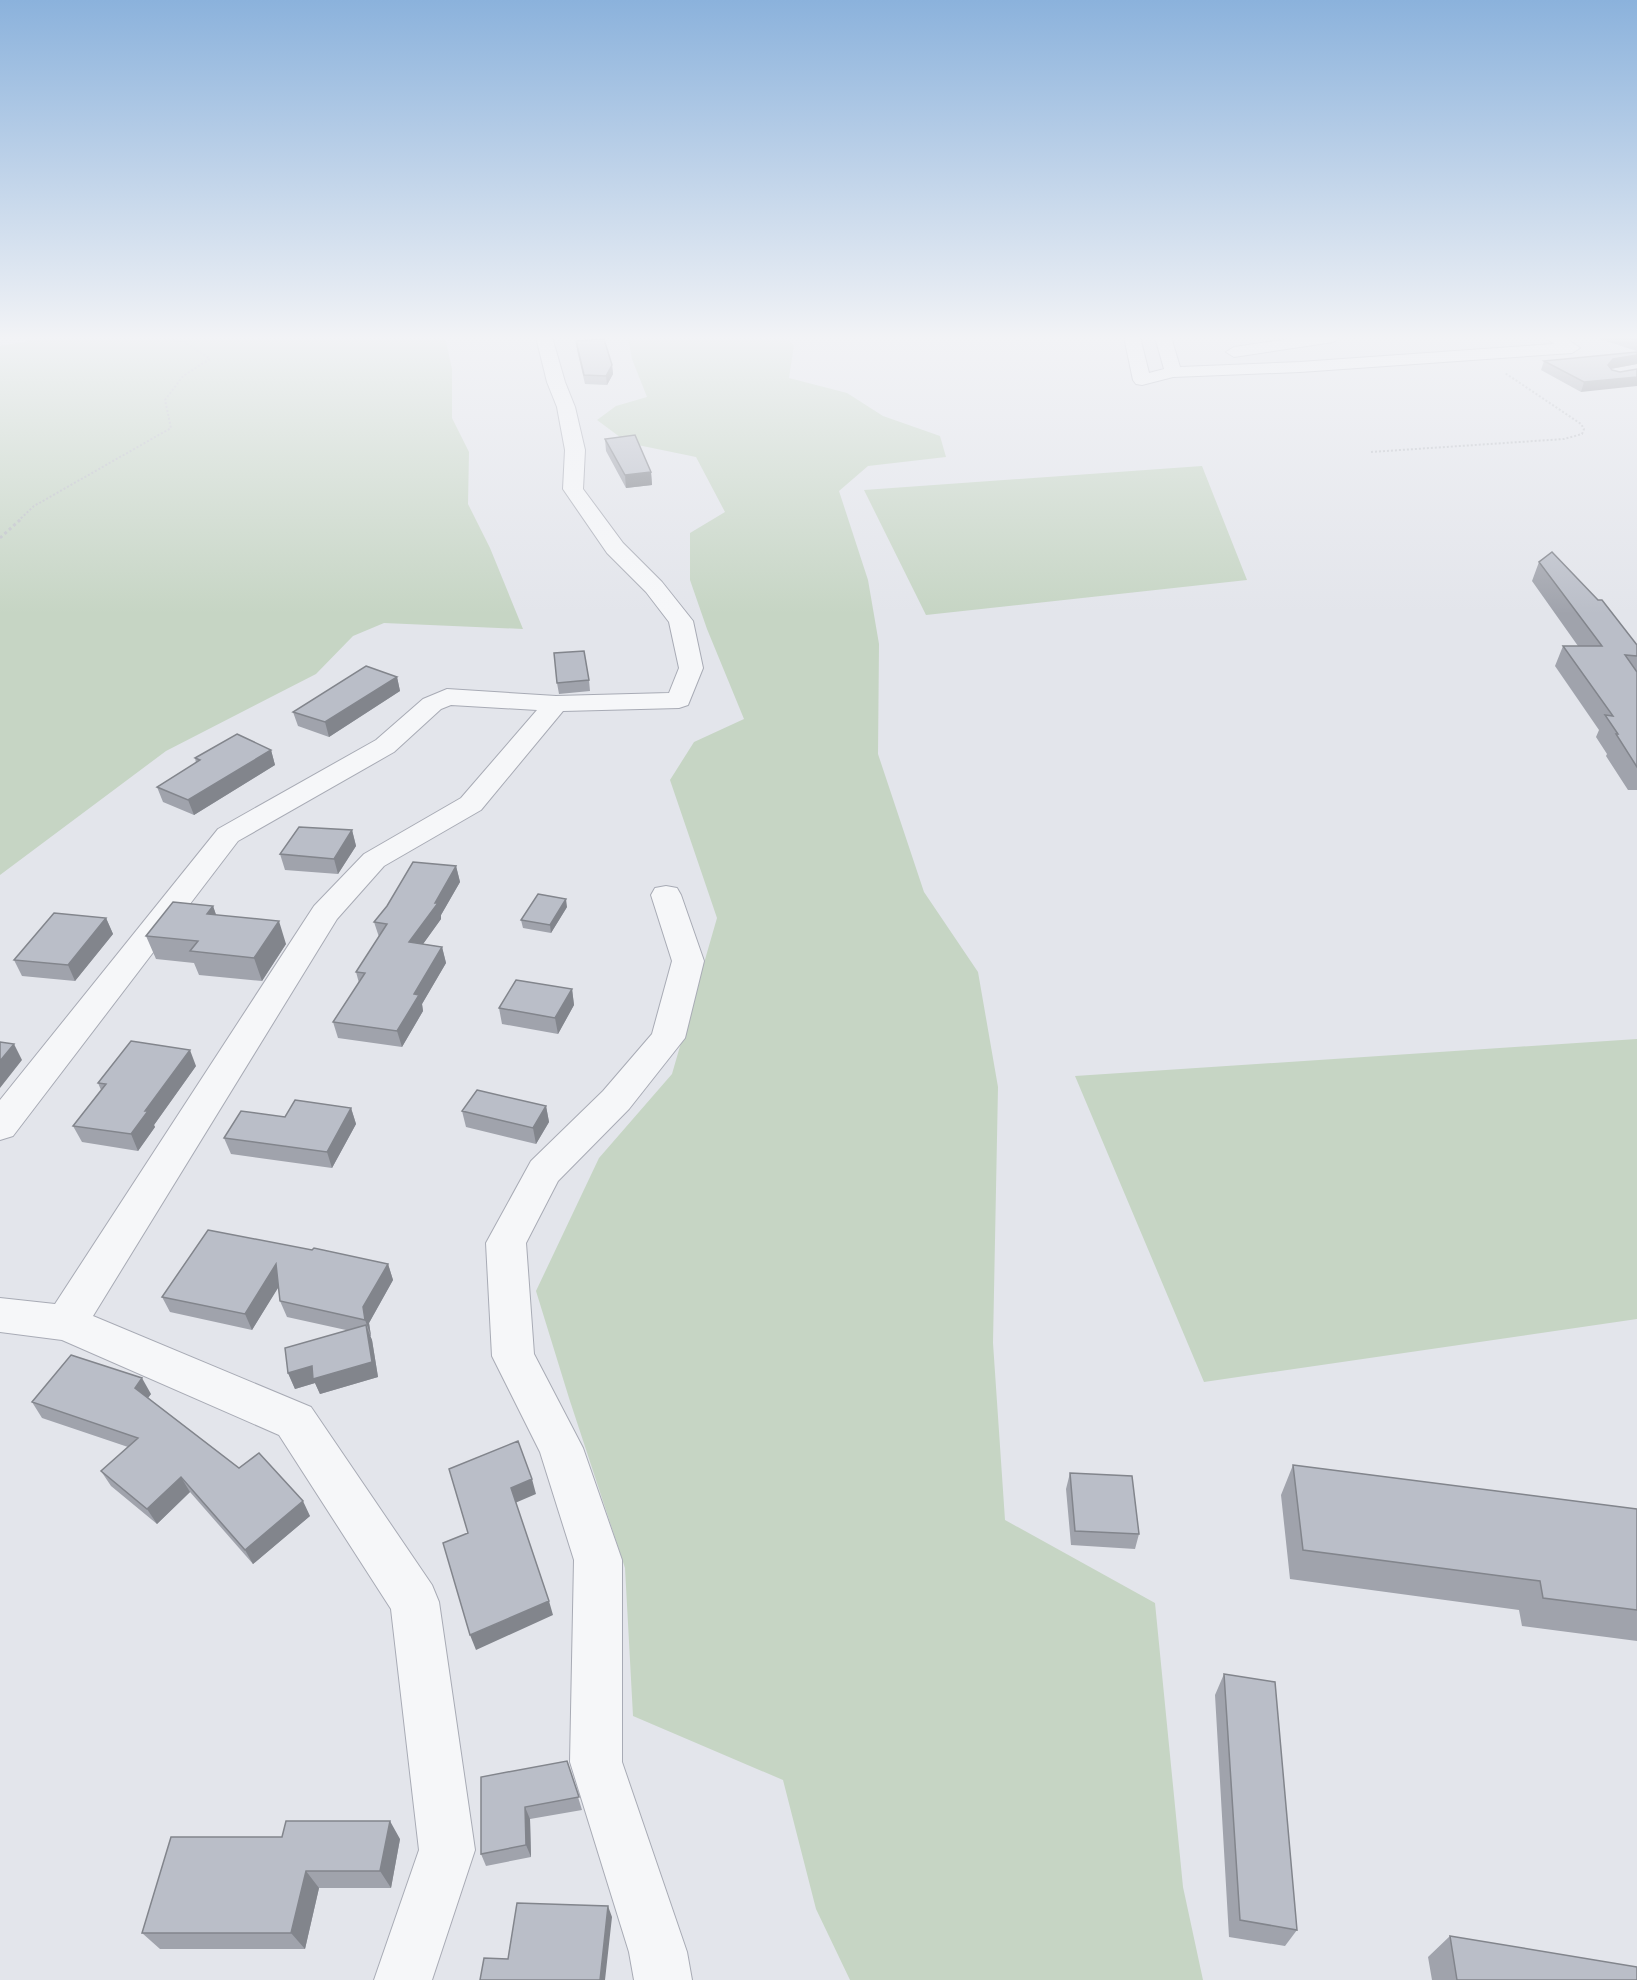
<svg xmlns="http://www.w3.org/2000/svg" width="1637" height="1980" viewBox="0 0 1637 1980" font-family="'Fira Sans Condensed',sans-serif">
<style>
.green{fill:#c6d5c4}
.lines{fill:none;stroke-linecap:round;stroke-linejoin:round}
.minor-casing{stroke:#a8abb5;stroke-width:2}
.path-far1{stroke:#bdc0c6;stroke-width:2;stroke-dasharray:2 2;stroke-linecap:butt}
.path{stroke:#bdc0c6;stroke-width:3;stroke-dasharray:3 3;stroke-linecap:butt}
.minor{fill:#f6f7f9;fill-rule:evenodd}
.wall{fill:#a0a3ac}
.shaded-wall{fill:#82858c}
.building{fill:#babec8;stroke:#82858c;stroke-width:1.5}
</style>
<rect width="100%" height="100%" fill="#e3e5eb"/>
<!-- green -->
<path class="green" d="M 50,337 L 117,337 L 137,340 L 148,337 L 445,337 L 452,369 L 452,418 L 469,452 L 468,504 L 490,548 L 523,629 L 384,623 L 353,636 L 316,674 L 166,751 L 0,875 L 0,346 Z
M 628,337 L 785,337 L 794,345 L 789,378 L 847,393 L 883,416 L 940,436 L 946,457 L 868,466 L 839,491 L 868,580 L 879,644 L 878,754 L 924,892 L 978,972 L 998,1087 L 993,1343 L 1005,1520 L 1155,1603 L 1183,1887 L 1203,1980 L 850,1980 L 816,1909 L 783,1780 L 633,1716 L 625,1568 L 569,1398 L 536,1291 L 599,1158 L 672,1074 L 717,918 L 670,780 L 694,742 L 744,719 L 707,629 L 690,580 L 690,533 L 725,512 L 696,457 L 628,443 L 597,420 L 616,406 L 647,397 L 632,359 Z
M 1202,466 L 1247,580 L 926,615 L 864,490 Z
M 1637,1039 L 1637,1319 L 1204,1382 L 1075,1076 Z"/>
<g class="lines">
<!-- minor casing -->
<g class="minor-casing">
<path id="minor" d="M 536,337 L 552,337 L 565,382 L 575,407 L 585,450 L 583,489 L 623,543 L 662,582 L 693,621 L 703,668 L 688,705 L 679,708 L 563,711 L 481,810 L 384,866 L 337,919 L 93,1316 L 311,1407 L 432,1585 L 439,1602 L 475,1850 L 432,1980 L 374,1980 L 419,1850 L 391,1609 L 279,1435 L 62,1340 L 0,1332 L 0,1298 L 55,1304 L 314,906 L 364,854 L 461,798 L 537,710 L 451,705 L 441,709 L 394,752 L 238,841 L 13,1136 L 0,1140 L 0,1100 L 218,829 L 376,740 L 423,699 L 447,689 L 556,696 L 669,693 L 679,668 L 669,622 L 646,592 L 607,553 L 563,489 L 565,450 L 557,407 L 547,382 Z
M 1124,337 L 1140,337 L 1149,373 L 1164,369 L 1155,337 L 1171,337 L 1180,367 L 1300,362 L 1554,344 L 1545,337 L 1564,337 L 1580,348 L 1572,353 L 1300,372 L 1173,377 L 1142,385 L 1136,384 L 1133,380 Z
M 1303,337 L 1341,337 L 1333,342 L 1234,357 L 1226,352 L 1234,347 Z
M 666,886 L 677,888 L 681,895 L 704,961 L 685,1038 L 629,1109 L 558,1181 L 526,1243 L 534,1354 L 583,1448 L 622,1560 L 622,1762 L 687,1952 L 692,1980 L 634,1980 L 629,1952 L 570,1762 L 574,1560 L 540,1452 L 492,1356 L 486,1243 L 531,1161 L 603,1091 L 652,1034 L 672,961 L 651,895 L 655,888 Z"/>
</g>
<!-- path-far1 -->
<path class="path-far1" d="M 1371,452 L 1564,439 L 1582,434 L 1584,429 L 1581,424 L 1505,373
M 18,521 L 34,506 L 171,428 L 165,400 L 183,376 L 210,359 L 185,342 L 156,337"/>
<!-- path -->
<path class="path" d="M 0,538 L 20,520"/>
<!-- minor -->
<use href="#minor" class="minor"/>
</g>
<!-- wall -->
<path class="wall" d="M 1593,337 L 1637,337 L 1637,351 Z
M 576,341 L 612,365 L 613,374 L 607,385 L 585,384 L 577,350 Z
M 1544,361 L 1637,364 L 1611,369 L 1581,392 L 1541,370 Z
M 605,439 L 651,472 L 652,485 L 626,488 L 606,451 Z
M 1539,562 L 1637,645 L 1637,790 L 1628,790 L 1606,756 L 1607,754 L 1596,737 L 1599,730 L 1555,666 L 1563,646 L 1578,646 L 1532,581 Z
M 397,677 L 400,691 L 329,737 L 298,726 L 293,712 Z
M 589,680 L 590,691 L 559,694 L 557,683 Z
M 271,750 L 275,765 L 194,815 L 163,802 L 157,787 L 196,763 L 195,758 Z
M 352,830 L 356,846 L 338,874 L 285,870 L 280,854 Z
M 456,866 L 460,882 L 441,915 L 441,919 L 423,944 L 442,947 L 446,963 L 422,1004 L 423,1011 L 402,1047 L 338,1038 L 333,1022 L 359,983 L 356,972 L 379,937 L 374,922 Z
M 213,906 L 216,915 L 286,944 L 262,981 L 199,975 L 194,963 L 156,959 L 146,936 Z
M 567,907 L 551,933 L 523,928 L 521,920 Z
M 106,918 L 113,934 L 75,981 L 22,976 L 14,960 Z
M 572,989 L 574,1005 L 558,1034 L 502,1024 L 499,1008 Z
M 196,1066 L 154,1125 L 155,1127 L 138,1151 L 82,1142 L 73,1126 L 101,1090 L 98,1083 Z
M 546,1106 L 549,1122 L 536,1144 L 466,1127 L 462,1111 Z
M 351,1108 L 356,1124 L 332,1168 L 231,1154 L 224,1138 L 285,1117 Z
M 312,1250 L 388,1264 L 393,1280 L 369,1323 L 371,1336 L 370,1336 L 372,1340 L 378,1377 L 320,1394 L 315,1383 L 295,1389 L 288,1373 L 346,1330 L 287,1317 L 280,1301 L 278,1287 L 252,1330 L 170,1312 L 162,1297 Z
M 151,1394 L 148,1398 L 239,1468 L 310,1516 L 253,1564 L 190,1492 L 157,1524 L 111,1486 L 101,1471 L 128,1447 L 42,1418 L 32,1402 Z
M 1293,1465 L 1637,1509 L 1637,1641 L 1522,1626 L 1519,1610 L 1290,1579 L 1281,1495 Z
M 1070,1473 L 1139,1534 L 1135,1549 L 1071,1545 L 1066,1489 Z
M 1224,1674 L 1297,1930 L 1285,1946 L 1229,1937 L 1215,1695 Z
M 567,1761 L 582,1810 L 530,1819 L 531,1857 L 486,1866 L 481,1854 Z
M 171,1837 L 400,1839 L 391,1888 L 319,1888 L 305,1949 L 160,1949 L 142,1933 Z
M 1450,1936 L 1637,1980 L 1432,1980 L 1428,1957 Z"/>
<!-- shaded-wall -->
<path class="shaded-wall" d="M 1637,355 L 1637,364 L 1610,369 L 1608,365 L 1613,359 Z
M 612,365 L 613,374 L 607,385 L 606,376 Z
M 1637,377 L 1637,386 L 1581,392 L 1584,382 Z
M 651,472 L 652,485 L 626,488 L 625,475 Z
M 397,677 L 400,691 L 329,737 L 325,722 Z
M 271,750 L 275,765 L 194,815 L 188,800 Z
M 352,830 L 356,846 L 338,874 L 334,859 Z
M 456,866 L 460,882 L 441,915 L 441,919 L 413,958 L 409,942 L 435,903 Z
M 566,899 L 567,907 L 551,933 L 550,925 Z
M 213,906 L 221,929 L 207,914 Z
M 106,918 L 113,934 L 75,981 L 68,965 Z
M 279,921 L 286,944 L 262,981 L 254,958 Z
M 442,947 L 446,963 L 422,1004 L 423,1011 L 402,1047 L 397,1031 L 414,994 Z
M 572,989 L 574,1005 L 558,1034 L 555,1018 Z
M 14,1044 L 22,1060 L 0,1088 L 0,1061 Z
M 190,1050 L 196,1066 L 154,1125 L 155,1127 L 138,1151 L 131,1134 L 145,1111 Z
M 546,1106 L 549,1122 L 536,1144 L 533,1128 Z
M 351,1108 L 356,1124 L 332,1168 L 327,1152 Z
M 276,1264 L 283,1280 L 252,1330 L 245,1314 Z
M 388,1264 L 393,1280 L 369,1323 L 371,1336 L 365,1320 L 363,1307 Z
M 366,1325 L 372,1340 L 378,1377 L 320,1394 L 315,1383 L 295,1389 L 288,1373 Z
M 142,1378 L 151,1394 L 144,1403 L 135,1388 Z
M 181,1477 L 190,1492 L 157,1524 L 147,1509 Z
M 532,1479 L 536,1494 L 515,1503 L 511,1488 Z
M 303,1501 L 310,1516 L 253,1564 L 245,1550 Z
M 549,1601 L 553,1615 L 476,1650 L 470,1635 Z
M 525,1807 L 530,1819 L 531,1857 L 526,1845 Z
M 390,1821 L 400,1839 L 391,1888 L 380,1871 Z
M 306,1871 L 319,1888 L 305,1949 L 291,1933 Z
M 608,1906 L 612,1917 L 605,1980 L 600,1980 Z"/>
<!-- building -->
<path class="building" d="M 1625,337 L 1637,337 L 1637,340 Z
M 604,339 L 612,365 L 606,376 L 584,375 L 576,341 Z
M 1637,352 L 1637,355 L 1613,359 L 1608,365 L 1612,370 L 1620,372 L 1637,369 L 1637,377 L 1584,382 L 1544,361 Z
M 635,435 L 651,472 L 625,475 L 605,439 Z
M 1552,552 L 1598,600 L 1602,600 L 1637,645 L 1637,656 L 1625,655 L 1637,672 L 1637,767 L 1616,734 L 1618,734 L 1605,715 L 1613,716 L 1563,646 L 1602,646 L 1539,562 Z
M 584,651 L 589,680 L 557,683 L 554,653 Z
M 366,666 L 397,677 L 325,722 L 293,712 Z
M 237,734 L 271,750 L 188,800 L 157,787 L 200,760 L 195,758 Z
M 299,827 L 352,830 L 334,859 L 280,854 Z
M 413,862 L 456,866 L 435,903 L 438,903 L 409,942 L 442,947 L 414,994 L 419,995 L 397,1031 L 333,1022 L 365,973 L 356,972 L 387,924 L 374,922 L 387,906 Z
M 538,894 L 566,899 L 550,925 L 521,920 Z
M 173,902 L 213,906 L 207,914 L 279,921 L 254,958 L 190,951 L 198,941 L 146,936 Z
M 54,913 L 106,918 L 68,965 L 14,960 Z
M 516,980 L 572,989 L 555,1018 L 499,1008 Z
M 131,1041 L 190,1050 L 145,1111 L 148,1111 L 131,1134 L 73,1126 L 106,1084 L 98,1083 Z
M 0,1042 L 14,1044 L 0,1061 Z
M 477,1090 L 546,1106 L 533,1128 L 462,1111 Z
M 295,1100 L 351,1108 L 327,1152 L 224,1138 L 241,1111 L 285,1117 Z
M 208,1230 L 312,1250 L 314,1248 L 388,1264 L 363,1307 L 365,1320 L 280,1301 L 276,1264 L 245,1314 L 162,1297 Z
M 366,1325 L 372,1362 L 313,1379 L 312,1366 L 288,1373 L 285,1348 Z
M 71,1355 L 142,1378 L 135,1388 L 239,1468 L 259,1453 L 303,1501 L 245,1550 L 181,1477 L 147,1509 L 101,1471 L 138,1438 L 32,1402 Z
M 518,1441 L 532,1479 L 511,1488 L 549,1601 L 470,1635 L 443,1543 L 468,1533 L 449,1469 Z
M 1293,1465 L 1637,1509 L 1637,1610 L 1543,1598 L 1540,1581 L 1303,1550 Z
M 1070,1473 L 1132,1476 L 1139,1534 L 1075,1531 Z
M 1224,1674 L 1275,1682 L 1297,1930 L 1240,1920 Z
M 567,1761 L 579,1797 L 525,1807 L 526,1845 L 481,1854 L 481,1777 Z
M 286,1821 L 390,1821 L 380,1871 L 306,1871 L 291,1933 L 142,1933 L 171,1837 L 282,1837 Z
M 517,1903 L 608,1906 L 600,1980 L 480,1980 L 484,1958 L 508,1959 Z
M 1450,1936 L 1637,1967 L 1637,1980 L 1457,1980 Z"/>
<!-- sky -->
<linearGradient id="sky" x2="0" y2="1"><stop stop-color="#8bb2dc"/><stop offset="0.55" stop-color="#f2f3f6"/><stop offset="1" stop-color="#f2f3f6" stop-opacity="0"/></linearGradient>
<rect width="1637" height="614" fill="url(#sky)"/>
</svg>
